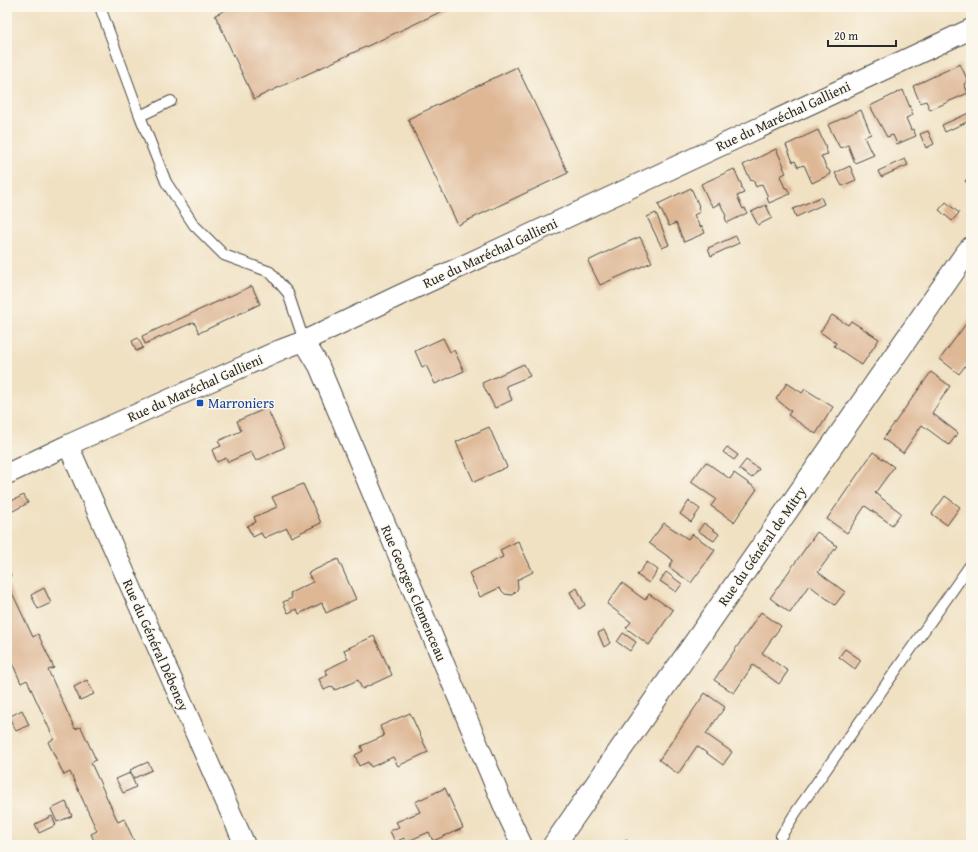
<svg xmlns="http://www.w3.org/2000/svg" width="978" height="852" viewBox="0 0 978 852" font-family="'Gentium Book Plus',serif">
<style>
.building{fill:#deb795}
.lines{fill:none;stroke-linecap:round;stroke-linejoin:round}
.lane-casing{stroke:#494642;stroke-width:12}
.street-casing{stroke:#494642;stroke-width:22}
.secondary-casing{stroke:#494642;stroke-width:24}
.lane{stroke:#fff;stroke-width:10}
.street{stroke:#fff;stroke-width:20}
.secondary{stroke:#fff;stroke-width:22}
.transit-dot{fill:#1a4fb4;stroke:#fbf7ec;stroke-width:1.5}
.labels{text-anchor:middle;dominant-baseline:central;stroke-width:3;stroke-linejoin:round;paint-order:stroke}
.street-label{font-size:14px;fill:#2b2b2b;stroke:#fbf7ec}
.transit-label{font-size:14px;fill:#164399;stroke:#fbf7ec;text-anchor:start}
</style>
<rect width="100%" height="100%" fill="#fbf7ec"/>
<filter id="ink" filterUnits="userSpaceOnUse"><feTurbulence type="fractalNoise" baseFrequency=".025" numOctaves="2"/><feDisplacementMap in="SourceGraphic" scale="8" xChannelSelector="R" yChannelSelector="G"/><feConvolveMatrix kernelMatrix="1 2 1 2 8 2 1 2 1" color-interpolation-filters="sRGB"/></filter>
<filter id="wash" filterUnits="userSpaceOnUse"><feTurbulence type="fractalNoise" baseFrequency=".012" numOctaves="4" result="noise"/><feDisplacementMap in="SourceGraphic" scale="16" xChannelSelector="R" yChannelSelector="G"/><feGaussianBlur stdDeviation="0.9" result="paint"/><feColorMatrix in="noise" values="0 0 0 0 0 0 0 0 0 0 0 0 0 0 0 0 0 1.4 0 .05"/><feComposite in="paint" operator="in"/></filter>
<g filter="url(#wash)">
<rect width="100%" height="100%" fill="#f0e1c3"/>
<g id="blocks">
<!-- building -->
<path class="building" d="M 233,7 L 451,7 L 254,99 L 215,15 Z
M 960,64 L 968,81 L 964,84 L 968,93 L 930,110 L 926,101 L 920,103 L 913,86 Z
M 517,67 L 568,173 L 458,225 L 408,119 Z
M 903,90 L 913,115 L 906,118 L 911,130 L 913,129 L 916,136 L 897,144 L 893,135 L 887,137 L 870,106 Z
M 861,110 L 871,134 L 864,137 L 870,150 L 871,149 L 874,155 L 855,163 L 848,145 L 840,148 L 828,125 Z
M 971,112 L 971,120 L 945,132 L 942,125 Z
M 818,130 L 826,147 L 825,148 L 828,154 L 821,156 L 827,169 L 828,169 L 831,174 L 812,183 L 804,165 L 798,167 L 795,161 L 793,162 L 786,145 Z
M 928,131 L 934,144 L 926,148 L 920,134 Z
M 776,149 L 784,166 L 783,167 L 786,173 L 780,176 L 785,188 L 787,188 L 790,194 L 769,203 L 767,198 L 768,197 L 762,184 L 756,187 L 753,180 L 751,181 L 743,165 Z
M 905,159 L 908,165 L 881,177 L 878,171 Z
M 850,166 L 856,180 L 842,186 L 835,173 Z
M 734,169 L 742,186 L 741,187 L 744,193 L 737,196 L 743,209 L 745,208 L 747,213 L 727,223 L 725,217 L 726,216 L 720,203 L 713,207 L 709,201 L 701,184 Z
M 971,175 L 971,186 L 965,181 Z
M 691,188 L 699,206 L 698,207 L 700,212 L 694,215 L 700,227 L 702,226 L 705,233 L 684,242 L 676,223 L 669,226 L 658,204 Z
M 821,197 L 824,204 L 796,217 L 793,209 Z
M 946,202 L 959,213 L 952,221 L 939,210 Z
M 766,205 L 772,218 L 758,225 L 751,212 Z
M 656,213 L 669,245 L 662,248 L 647,217 Z
M 736,236 L 739,243 L 711,256 L 708,248 Z
M 640,237 L 652,262 L 600,285 L 588,261 L 623,244 Z
M 252,286 L 260,304 L 199,333 L 194,322 L 145,344 L 142,336 Z
M 832,315 L 848,325 L 851,321 L 879,339 L 862,365 L 834,346 L 836,343 L 820,332 Z
M 971,317 L 971,358 L 959,374 L 940,359 Z
M 138,338 L 143,348 L 136,351 L 132,341 Z
M 443,338 L 450,352 L 454,350 L 464,371 L 435,384 L 426,365 L 422,367 L 415,351 Z
M 524,364 L 530,376 L 506,386 L 512,400 L 495,408 L 482,383 Z
M 931,372 L 950,386 L 932,413 L 958,433 L 949,445 L 922,425 L 903,453 L 883,439 Z
M 787,383 L 802,393 L 805,389 L 833,407 L 816,434 L 788,415 L 791,411 L 776,399 Z
M 267,408 L 285,447 L 256,461 L 251,452 L 228,462 L 226,458 L 217,462 L 212,450 L 221,446 L 218,441 L 241,431 L 237,421 Z
M 489,427 L 507,467 L 474,482 L 456,442 Z
M 727,447 L 738,455 L 734,460 L 723,452 Z
M 873,452 L 894,467 L 875,493 L 901,513 L 892,525 L 865,506 L 847,533 L 827,519 Z
M 746,460 L 759,469 L 752,478 L 739,469 Z
M 706,462 L 730,479 L 734,473 L 757,489 L 734,522 L 711,506 L 716,499 L 691,482 Z
M 303,484 L 321,523 L 291,537 L 287,528 L 264,538 L 261,533 L 253,537 L 247,526 L 256,522 L 254,517 L 277,507 L 272,497 Z
M 24,495 L 28,503 L 11,512 L 7,503 Z
M 945,496 L 960,507 L 947,525 L 932,514 Z
M 689,501 L 700,509 L 691,522 L 680,514 Z
M 664,523 L 688,539 L 692,534 L 715,550 L 691,583 L 669,567 L 673,560 L 649,543 Z
M 704,523 L 719,534 L 714,541 L 698,531 Z
M 817,532 L 837,546 L 818,572 L 845,592 L 835,605 L 809,585 L 790,613 L 770,598 Z
M 518,541 L 533,572 L 517,580 L 518,587 L 517,590 L 512,595 L 505,594 L 499,588 L 480,597 L 469,573 L 503,557 L 500,550 Z
M 338,559 L 356,599 L 326,613 L 322,603 L 299,614 L 297,609 L 288,613 L 283,602 L 292,598 L 290,593 L 313,582 L 308,573 Z
M 647,562 L 658,570 L 649,583 L 637,575 Z
M 7,566 L 11,576 L 7,578 Z
M 666,572 L 682,584 L 676,592 L 660,581 Z
M 7,582 L 33,637 L 38,634 L 54,668 L 48,670 L 75,729 L 81,727 L 96,760 L 91,763 L 118,822 L 124,819 L 136,845 L 96,845 L 91,834 L 97,831 L 70,772 L 64,775 L 48,742 L 54,739 L 27,680 L 21,683 L 7,651 L 7,649 L 12,646 L 7,636 Z
M 622,583 L 645,600 L 649,594 L 673,610 L 649,645 L 626,628 L 631,622 L 607,604 Z
M 44,588 L 51,603 L 38,609 L 31,595 Z
M 577,588 L 585,605 L 579,609 L 570,592 Z
M 761,612 L 781,626 L 762,653 L 788,671 L 779,684 L 753,665 L 734,693 L 714,680 Z
M 604,630 L 610,643 L 604,647 L 598,633 Z
M 623,633 L 636,642 L 630,651 L 617,642 Z
M 374,636 L 392,675 L 362,689 L 358,680 L 335,690 L 333,686 L 324,690 L 319,679 L 328,675 L 325,670 L 348,659 L 344,650 Z
M 845,649 L 861,660 L 855,669 L 839,657 Z
M 87,680 L 94,694 L 80,700 L 74,687 Z
M 705,693 L 725,707 L 706,734 L 732,752 L 723,765 L 697,746 L 678,774 L 659,760 Z
M 22,710 L 29,725 L 16,731 L 9,717 Z
M 410,713 L 428,752 L 398,766 L 393,757 L 371,767 L 368,762 L 359,766 L 355,755 L 363,751 L 361,746 L 384,736 L 380,726 Z
M 148,762 L 152,770 L 134,778 L 130,770 Z
M 130,773 L 136,787 L 123,793 L 116,779 Z
M 445,788 L 463,828 L 433,841 L 429,832 L 406,842 L 404,838 L 395,842 L 390,831 L 399,827 L 396,822 L 420,812 L 415,802 Z
M 66,802 L 72,816 L 57,822 L 51,809 Z
M 52,816 L 56,825 L 39,833 L 35,824 Z
M 626,840 L 633,845 L 622,845 Z"/>
</g>
</g>
<g filter="url(#ink)">
<use href="#blocks" fill-opacity="0" stroke="#494642" stroke-width="1"/>
<g class="lines">
<!-- lane casing -->
<g class="lane-casing">
<path id="lane" d="M 100,7 L 140,116
M 171,101 L 140,116 L 166,182 L 194,225 L 224,255 L 270,272 L 288,293 L 304,341
M 781,836 L 796,812 L 971,564"/>
</g>
<!-- street casing -->
<g class="street-casing">
<path id="street" d="M 304,341 L 319,366 L 505,809 L 522,845
M 68,445 L 245,845
M 7,474 L 68,445 L 280,350 L 304,341 L 396,297 L 971,29"/>
</g>
<!-- secondary casing -->
<g class="secondary-casing">
<path id="secondary" d="M 554,845 L 965,255 L 971,248"/>
</g>
<!-- lane -->
<use href="#lane" class="lane"/>
<!-- street -->
<use href="#street" class="street"/>
<!-- secondary -->
<use href="#secondary" class="secondary"/>
</g>
</g>
<!-- markers -->
<rect class="transit-dot" x="196" y="399" width="8" height="8" rx="2"/>
<g class="labels">
<!-- street labels -->
<g class="street-label">
<text transform="translate(783 116) rotate(-25)">Rue du Maréchal Gallieni</text>
<text transform="translate(490 253) rotate(-25)">Rue du Maréchal Gallieni</text>
<text transform="translate(195 388) rotate(-24)">Rue du Maréchal Gallieni</text>
<text transform="translate(762 546) rotate(-55)">Rue du Général de Mitry</text>
<text transform="translate(414 593) rotate(67)">Rue Georges Clemenceau</text>
<text transform="translate(156 645) rotate(66)">Rue du Général Débeney</text>
</g>
<!-- transit labels -->
<g class="transit-label">
<text x="208" y="403">Marroniers</text>
</g>
</g>
<!-- margin -->
<rect width="978" height="852" fill="none" stroke="#fbf7ec" stroke-width="24"/>
<!-- scale -->
<path d="M828 40v6h68v-6" fill="none" stroke="#2b2b2b" stroke-width="2"/>
<text x="834" y="40" font-size="12" fill="#2b2b2b" stroke="#fbf7ec" stroke-width="3" paint-order="stroke">20 m</text>
</svg>
